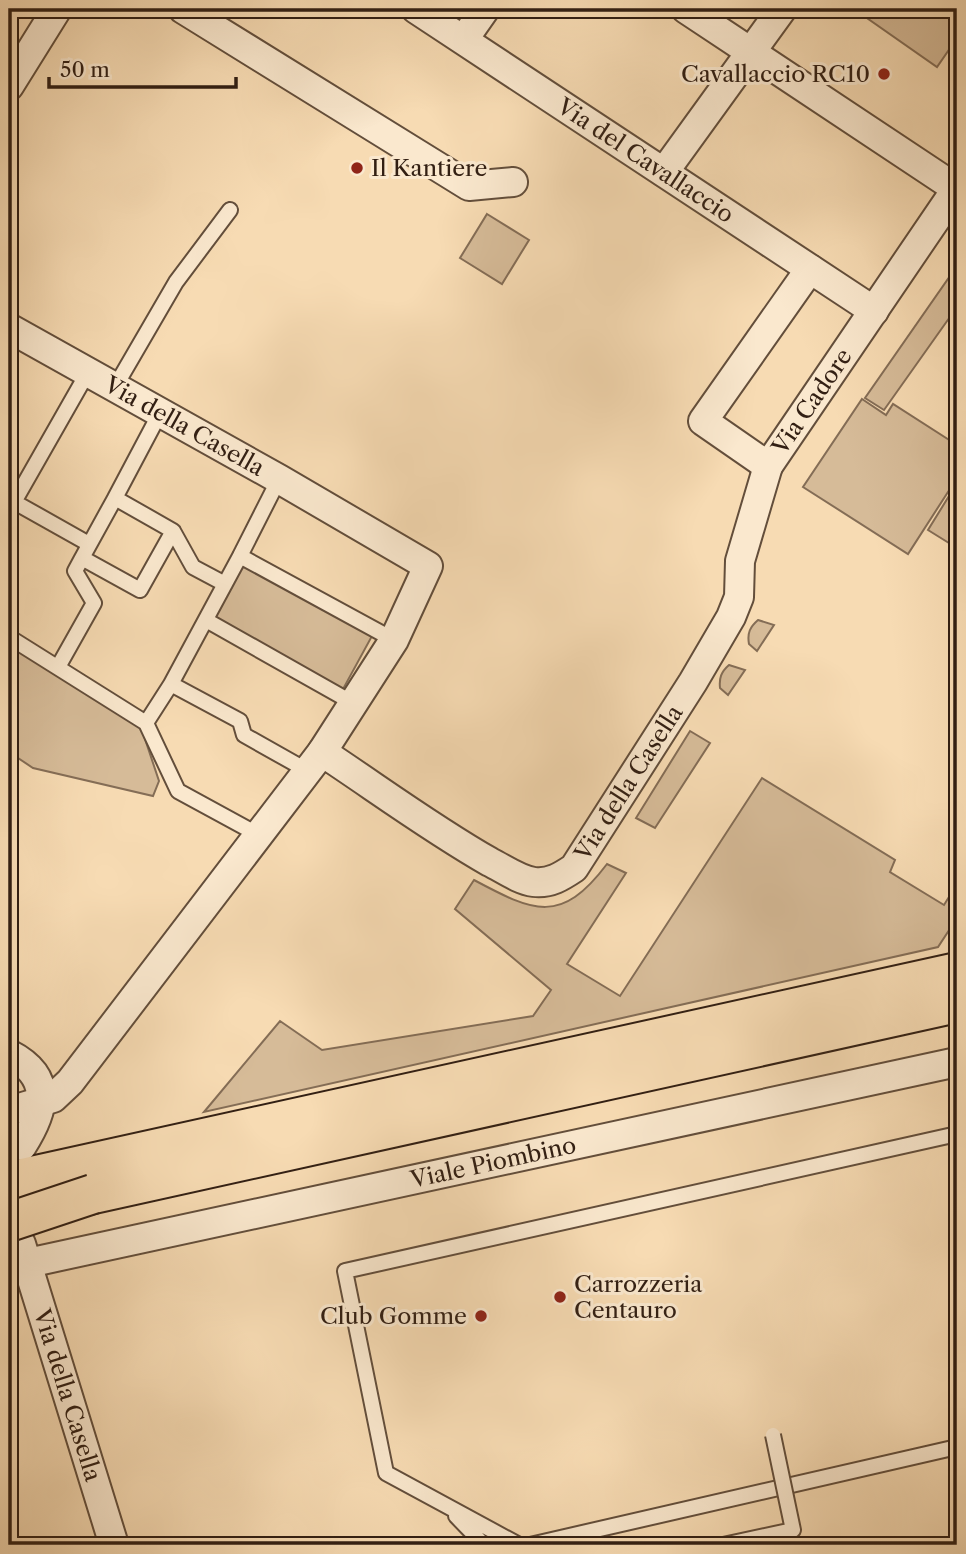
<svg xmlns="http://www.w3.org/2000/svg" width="966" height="1554" viewBox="0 0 966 1554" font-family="'Libre Caslon Text',serif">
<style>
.green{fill:#d6bb98;stroke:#846d56;stroke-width:2}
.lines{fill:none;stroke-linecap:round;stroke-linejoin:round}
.lane-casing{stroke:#634e3b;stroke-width:18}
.street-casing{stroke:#634e3b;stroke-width:32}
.highway-casing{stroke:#321f13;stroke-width:42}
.lane{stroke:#fae8ce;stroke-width:14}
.street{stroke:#fae8ce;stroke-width:28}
.highway{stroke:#f7dbb3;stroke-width:38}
.lane-bridge-casing{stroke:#634e3b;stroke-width:18;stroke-linecap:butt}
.highway-bridge-casing{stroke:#321f13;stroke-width:42;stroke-linecap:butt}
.lane-bridge{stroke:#fae8ce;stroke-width:14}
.highway-bridge{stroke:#f7dbb3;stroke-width:38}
.poi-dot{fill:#8f2418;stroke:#fae8ce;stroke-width:2.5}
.labels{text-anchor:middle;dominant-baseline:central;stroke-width:6;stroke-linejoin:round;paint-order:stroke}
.poi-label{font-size:23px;fill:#321f13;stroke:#fae8ce;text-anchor:end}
.street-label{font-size:23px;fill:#321f13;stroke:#fae8ce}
</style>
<rect width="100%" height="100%" fill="#f7dbb3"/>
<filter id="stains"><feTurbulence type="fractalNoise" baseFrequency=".00286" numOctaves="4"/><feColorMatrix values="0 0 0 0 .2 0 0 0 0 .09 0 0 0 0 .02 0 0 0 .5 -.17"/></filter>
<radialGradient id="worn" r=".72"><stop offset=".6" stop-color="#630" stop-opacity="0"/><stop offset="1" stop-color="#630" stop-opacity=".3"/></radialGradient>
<!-- green -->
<path class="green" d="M 854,9 L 957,9 L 957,38 L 937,67 Z
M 487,214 L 529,240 L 502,284 L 460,258 Z
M 957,266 L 957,307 L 884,410 L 865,398 Z
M 862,399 L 886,415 L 893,404 L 957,445 L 957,478 L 908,554 L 803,487 Z
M 957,483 L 957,548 L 928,530 Z
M 242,564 L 372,636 L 342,691 L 214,618 Z
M 758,620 L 774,625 L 757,651 L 749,644 C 747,633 750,627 758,620 Z
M 9,644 L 140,724 L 159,781 L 153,796 L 33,768 L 9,752 Z
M 729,665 L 745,670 L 728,695 L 720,688 C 719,678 721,672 729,665 Z
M 690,731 L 710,743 L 655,828 L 636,818 Z
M 762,778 L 895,860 L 890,872 L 944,905 L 957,884 L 957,918 L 938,947 L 204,1112 L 280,1021 L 322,1050 L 533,1016 L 551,990 L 455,909 L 474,880 C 534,912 561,925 607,864 L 626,873 L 567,964 L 620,996 Z"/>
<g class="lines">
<!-- lane casing -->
<g class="lane-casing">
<path id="lane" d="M 115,387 L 176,282 L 230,210
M 115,498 L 160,413
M 9,499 L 89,544
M 14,502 L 88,372
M 173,531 L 140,590 L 82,558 L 115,498 L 173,531 L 193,567 L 225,584
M 240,556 L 394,640
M 206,620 L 353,703
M 9,637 L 146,723
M 58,667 L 94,603 L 75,571 L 82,558
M 171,684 L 240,721 L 244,735 L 308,771
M 259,835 L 178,791 L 146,723 L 171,684 L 240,556 L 279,479
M 456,1516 L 484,1545
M 519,1545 L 386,1473 L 345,1271 L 957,1134
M 530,1545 L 957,1447"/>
</g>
<!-- street casing -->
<g class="street-casing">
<g id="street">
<path d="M 183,9 L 469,186 L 513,182"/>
<path id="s1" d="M 416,9 L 874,311"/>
<path d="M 686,9 L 957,189"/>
<path d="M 464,39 L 485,9"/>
<path d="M 9,86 L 57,9"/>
<path d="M 664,172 L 782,9"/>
<path id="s2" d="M 810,269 L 703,421 L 768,466 L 957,188"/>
<path id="s3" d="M 9,328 L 279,479 L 428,566 L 394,640 L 322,752 L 70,1082 L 53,1098 L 9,1111"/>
<path id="s4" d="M 322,752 C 378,789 432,829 490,862 C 504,869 519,880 534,882 C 550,884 562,876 574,868 L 693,682 L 731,617 L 739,597 L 740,561 L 768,466"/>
<path d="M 9,1054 C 54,1077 45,1110 22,1146"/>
<path id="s5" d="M 21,1244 L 114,1545"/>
<path id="s6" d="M 28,1263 L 957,1062"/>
</g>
</g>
<!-- highway casing -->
<g class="highway-casing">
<path id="highway" d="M 9,1181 L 957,972
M 62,1201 L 957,1003"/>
</g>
<!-- lane -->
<use href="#lane" class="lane"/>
<!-- street -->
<use href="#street" class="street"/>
<!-- highway -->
<use href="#highway" class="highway"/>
<!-- lane-bridge casing -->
<g class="lane-bridge-casing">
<path id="lane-bridge" d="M 723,1545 L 793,1530 L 773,1435"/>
</g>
<!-- highway-bridge casing -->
<g class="highway-bridge-casing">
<path id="highway-bridge" d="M 9,1222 L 93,1194"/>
</g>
<!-- lane-bridge -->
<use href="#lane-bridge" class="lane-bridge"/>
<!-- highway-bridge -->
<use href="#highway-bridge" class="highway-bridge"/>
</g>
<!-- markers -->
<g class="poi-dot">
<circle cx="884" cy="74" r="7"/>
<circle cx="357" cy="168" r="7"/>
<circle cx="560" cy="1297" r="7"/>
<circle cx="481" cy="1316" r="7"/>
</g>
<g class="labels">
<!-- poi labels -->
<g class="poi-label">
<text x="870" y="74">Cavallaccio RC10</text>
<text x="371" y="168" text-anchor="start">Il Kantiere</text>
<text x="574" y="1284" text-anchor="start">Carrozzeria<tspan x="574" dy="26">Centauro</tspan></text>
<text x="467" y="1316">Club Gomme</text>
</g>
<!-- street labels -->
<g class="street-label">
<text stroke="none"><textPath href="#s1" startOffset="275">Via del Cavallaccio</textPath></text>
<text stroke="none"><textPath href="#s2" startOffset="343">Via Cadore</textPath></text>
<text stroke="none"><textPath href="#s3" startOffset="201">Via della Casella</textPath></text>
<text stroke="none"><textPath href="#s4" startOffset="394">Via della Casella</textPath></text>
<text stroke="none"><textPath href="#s6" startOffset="476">Viale Piombino</textPath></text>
<text stroke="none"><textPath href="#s5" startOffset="158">Via della Casella</textPath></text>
</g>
</g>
<!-- margin -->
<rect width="966" height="1554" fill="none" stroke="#f7dbb3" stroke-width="35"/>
<rect x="10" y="10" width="945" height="1533" fill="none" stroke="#321f13" stroke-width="3.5"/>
<rect x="18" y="18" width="931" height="1519" fill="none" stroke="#321f13" stroke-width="2"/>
<!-- scale -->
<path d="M49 77v10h187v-10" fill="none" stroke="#321f13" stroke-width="3.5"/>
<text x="60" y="77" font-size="21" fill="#321f13" stroke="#fae8ce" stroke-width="5" paint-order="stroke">50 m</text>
<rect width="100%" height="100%" filter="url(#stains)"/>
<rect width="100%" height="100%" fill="url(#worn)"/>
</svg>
